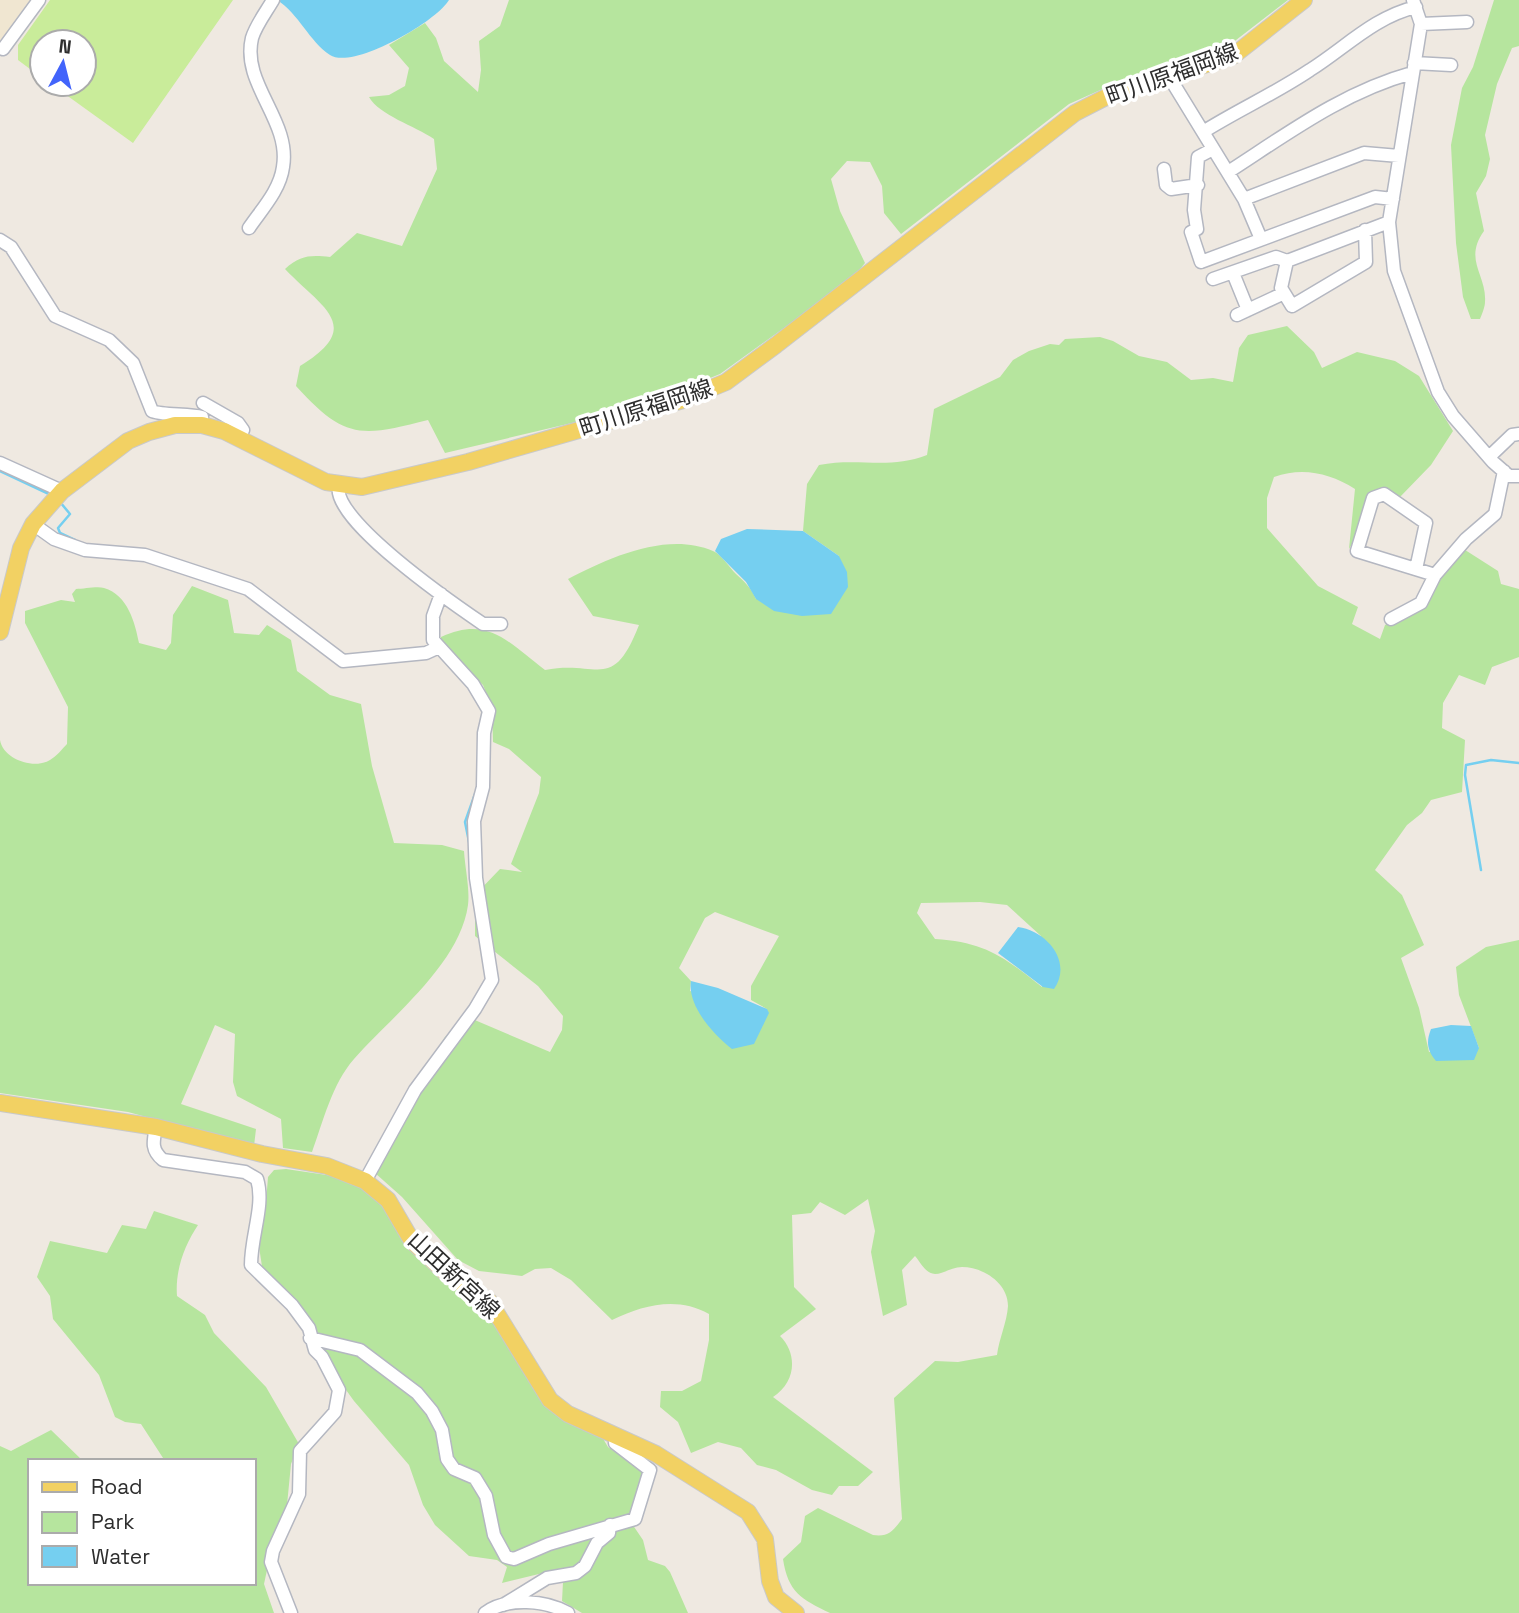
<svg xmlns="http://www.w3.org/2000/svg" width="1519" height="1613" viewBox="0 0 1519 1613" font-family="'Space Grotesk','Noto Sans JP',sans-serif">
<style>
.education{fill:#f0e6d1}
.green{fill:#b6e59e;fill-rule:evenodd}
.pitch{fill:#c9ec9a}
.water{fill:#75cff0}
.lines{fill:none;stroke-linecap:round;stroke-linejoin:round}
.stream{stroke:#75cff0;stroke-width:2.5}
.minor-casing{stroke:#b4b7c1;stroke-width:15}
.major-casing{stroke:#c9c9c9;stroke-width:18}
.minor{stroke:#fff;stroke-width:12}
.major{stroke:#f2d163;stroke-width:16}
.labels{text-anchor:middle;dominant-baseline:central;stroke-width:7;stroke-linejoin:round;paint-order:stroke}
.street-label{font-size:23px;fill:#2e2e2e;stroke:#fff}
</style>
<rect width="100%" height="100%" fill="#efe9e1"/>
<!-- education -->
<path class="education" d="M 0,0 L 33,0 L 0,47 Z"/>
<!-- green -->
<path class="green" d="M 509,0 L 1288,0 L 1227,47 L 1186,63 L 1125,79 L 1069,104 L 901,234 L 884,213 L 882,186 L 870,162 L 847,161 L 831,179 L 840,211 L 865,263 L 852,279 L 720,374 L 661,398 L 593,418 L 445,453 L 428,420 C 361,437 345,440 296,386 L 300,366 C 366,326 321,307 285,269 C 300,255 311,255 330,257 L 357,233 L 402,246 L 437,169 L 434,139 C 415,126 379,115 369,97 L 389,95 L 405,86 L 409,68 L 389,45 L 425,23 L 436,38 L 444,61 L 478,92 L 481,70 L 479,41 L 500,26 Z
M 1494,0 L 1519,0 L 1519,46 L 1512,48 L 1497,84 L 1485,135 L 1490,159 L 1486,176 L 1476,193 L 1484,231 C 1463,260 1487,275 1485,302 C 1485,307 1482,314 1480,319 L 1471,319 L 1463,297 L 1456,243 L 1451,145 L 1462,88 L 1473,67 Z
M 1287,326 L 1314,352 L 1322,368 L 1357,352 L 1395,361 L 1419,376 L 1453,431 L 1431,465 L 1399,498 L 1382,491 L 1349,549 L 1355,489 C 1329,473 1303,467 1274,477 L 1267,498 L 1267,528 L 1318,586 L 1358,607 L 1352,624 L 1380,639 L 1385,625 L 1405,615 L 1421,599 L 1423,583 L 1444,555 L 1462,548 L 1498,571 L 1501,584 L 1519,589 L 1519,657 L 1492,667 L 1485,685 L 1459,675 L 1443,703 L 1442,728 L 1465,740 L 1462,792 L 1431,800 L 1422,813 L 1407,825 L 1375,870 L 1402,895 L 1424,945 L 1401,958 L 1419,1008 L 1429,1052 L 1479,1048 L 1459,995 L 1456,967 L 1486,947 L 1519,940 L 1519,1613 L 830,1613 C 801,1599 788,1592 783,1559 L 801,1542 L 805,1516 L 818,1508 L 873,1535 C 889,1537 893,1531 902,1519 L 894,1398 L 935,1361 L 958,1362 L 997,1355 C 999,1339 1007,1322 1008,1306 C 1008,1283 983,1267 962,1267 C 952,1267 943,1274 935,1274 C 925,1273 921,1263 915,1256 L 902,1270 L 907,1305 L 883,1316 L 871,1252 L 875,1231 L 868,1199 L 845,1215 L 820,1202 L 811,1213 L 792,1215 L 794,1287 L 816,1309 L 780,1336 C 798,1354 796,1382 773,1397 L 873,1472 L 858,1486 L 839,1486 L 832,1495 L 812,1490 L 776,1470 L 757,1465 L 741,1448 L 718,1442 L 691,1453 L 678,1422 L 660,1407 L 661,1391 L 682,1391 L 701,1381 L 709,1340 L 709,1314 C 677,1296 643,1305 612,1320 L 571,1280 L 551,1268 L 535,1269 L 522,1276 L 479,1271 L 458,1260 L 402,1197 L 366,1165 L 445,1037 L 470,1018 L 550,1052 L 562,1030 L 563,1016 L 538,986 L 475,936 L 475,895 L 500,869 L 522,872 L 511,864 L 539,793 L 541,777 L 509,749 L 493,742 L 492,708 L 483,685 L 440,647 L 441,637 C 488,615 508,642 545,670 C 598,659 612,694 639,625 L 593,616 L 568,579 C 608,558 667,531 713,551 C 722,555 729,567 736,574 C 745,582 751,588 756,599 L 839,556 L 803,531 L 807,484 L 819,465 C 858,457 888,470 927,455 L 934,409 L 1000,377 L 1013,360 L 1029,351 L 1050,344 L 1059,345 L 1065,339 L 1100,337 L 1113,341 L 1139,356 L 1167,362 L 1191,380 L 1213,378 L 1233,382 L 1239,348 L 1248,335 ZM 980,902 L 1007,905 L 1041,936 L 1042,987 C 1004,957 985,942 935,939 L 917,913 L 921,903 ZM 715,912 L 779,936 L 751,986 L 751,1000 L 767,1009 L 690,991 L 691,981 L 679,968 L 705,918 Z
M 192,586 L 228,600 L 234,633 L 259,635 L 267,625 L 291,640 L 297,671 L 330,695 L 361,704 L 372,766 L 394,843 L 442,845 L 464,851 C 465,868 470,889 468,905 C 460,964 391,1017 354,1059 C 332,1084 323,1122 312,1152 L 283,1148 L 281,1119 L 237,1096 L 233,1082 L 235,1034 L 215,1025 L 181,1104 L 256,1129 L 254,1146 L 128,1112 L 0,1093 L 0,740 C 3,759 34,770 50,760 C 57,756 62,749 67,744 L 68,707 L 25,623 L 25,611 L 61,600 L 75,602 L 72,594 L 76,589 C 84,589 97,586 104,588 C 128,595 135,623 139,643 L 166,650 L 171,643 L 173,615 Z
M 286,1169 L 340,1177 L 369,1191 L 385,1210 L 479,1300 L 544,1405 L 570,1424 L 602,1437 L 608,1447 L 643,1472 L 628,1518 L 643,1540 L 648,1560 L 665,1566 L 670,1572 L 688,1613 L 582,1613 L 562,1601 L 563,1582 L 543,1573 L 502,1583 L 507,1567 L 497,1560 L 469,1556 L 435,1525 L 423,1505 L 409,1465 L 354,1401 L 336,1376 L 322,1344 L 263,1273 L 258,1240 L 265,1215 L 268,1177 L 274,1170 Z
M 154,1211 L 198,1225 C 184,1246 175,1271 177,1296 L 205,1315 L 214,1333 L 266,1387 L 299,1444 L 291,1464 L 287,1505 L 275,1533 L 264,1584 L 274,1613 L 0,1613 L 0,1446 L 11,1451 L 51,1430 L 83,1461 L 30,1461 L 30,1583 L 254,1583 L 254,1461 L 165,1461 L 141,1424 L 125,1422 L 115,1417 L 99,1375 L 53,1319 L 50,1296 L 37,1277 L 50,1241 L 107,1253 L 122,1225 L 146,1229 Z"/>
<!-- pitch -->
<path class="pitch" d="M 50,0 L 233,0 L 133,143 L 51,84 L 84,84 L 84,42 L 42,42 L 42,78 L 18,60 L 18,45 Z"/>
<!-- water -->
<path class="water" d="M 277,0 L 449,0 C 436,22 353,70 330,55 C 309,41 299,14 277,0 Z
M 747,529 L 803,531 L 839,556 L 847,572 L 848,587 L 831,614 L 802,616 L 774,611 L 756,599 L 746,582 L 715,551 L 721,539 Z
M 1018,927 C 1047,931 1073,962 1054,989 L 1043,987 L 998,953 Z
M 691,981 L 718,988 L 767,1009 L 769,1013 L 754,1044 L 732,1049 C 714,1035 687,1006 691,981 Z
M 1451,1025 L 1471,1026 L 1479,1048 L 1474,1060 L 1436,1061 C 1427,1050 1426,1042 1431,1029 Z"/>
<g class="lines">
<!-- stream -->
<path class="stream" d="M 0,471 L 49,494
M 60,502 L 70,514 L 58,528 L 60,533 L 75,540
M 469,842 L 465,822 L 475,794
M 1481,870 L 1465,775 L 1466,765 L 1491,760 L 1519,763"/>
<!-- minor casing -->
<g class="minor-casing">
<path id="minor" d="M 1413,0 L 1421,24 L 1389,222 L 1394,271 L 1438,392 L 1453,416 L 1493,462 L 1509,476 L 1519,476
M 1421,24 L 1467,22
M 3,49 L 39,0
M 1414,63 L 1451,65
M 1168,75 L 1244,199 L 1364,153 L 1399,156
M 1203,132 C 1238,110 1276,93 1310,70 C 1345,48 1374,17 1416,7
M 1213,149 L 1198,157 L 1194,210 L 1197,229 L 1191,232 L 1201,262 L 1375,197 L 1393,199
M 1164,169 L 1166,185 L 1171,189 L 1198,185
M 1228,172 C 1287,134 1343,92 1412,73
M 1244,199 L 1261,239
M 249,228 C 262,209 280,190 283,167 C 291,120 241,84 252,38 C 256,25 266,12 273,0
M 0,240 L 11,247 L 55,316 L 109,340 L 133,363 L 152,411 C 159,415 189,414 202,417 L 202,425
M 1287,261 L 1281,288 L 1292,306 L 1366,262 L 1365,230
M 1233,273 L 1248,310
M 1213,279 L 1276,257 L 1287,261 L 1389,222
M 1237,315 L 1282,294
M 203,403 L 238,423 L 243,430 L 238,439
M 1489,457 L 1512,435 L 1519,434
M 0,463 L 62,491
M 339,486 C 330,519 455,605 483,624 L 501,624
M 33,524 L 54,539 L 85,550 L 145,555 L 248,589 L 343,661 L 426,653 L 437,648
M 1416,569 L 1426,523 L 1384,494 L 1373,498 L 1357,551 L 1435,575 L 1466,539 L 1495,514 L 1504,471
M 1391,619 L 1421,603 L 1435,575
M 156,1127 C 153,1142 151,1150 163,1160 L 245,1172 L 257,1179 C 265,1205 251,1235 251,1265 L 292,1305 L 309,1328 L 315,1350 L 322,1357 L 339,1390 L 335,1412 L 300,1451 L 299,1494 L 273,1551 L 271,1562 L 291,1613
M 365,1181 L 415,1090 L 475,1009 L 492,980 L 476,878 L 474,821 L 483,787 L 484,733 L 489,711 L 473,684 L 433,640 L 433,616 L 441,594
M 310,1338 L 360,1350 L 417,1393 L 432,1411 L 442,1430 L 447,1459 L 454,1469 L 475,1478 L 486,1496 L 494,1535 L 506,1557 L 514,1559 L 549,1544 L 635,1519 L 650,1470 L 615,1443 L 616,1435
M 503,1605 L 547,1578 L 576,1573 L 585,1566 L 597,1543 L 609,1533 L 610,1525
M 485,1613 C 507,1597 546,1600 568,1613"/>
</g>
<!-- major casing -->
<g class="major-casing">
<path id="major" d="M 0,632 L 21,548 L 33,524 L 62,491 L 128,441 L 149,432 L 175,425 L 202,425 L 224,431 L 326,482 L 362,487 L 468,462 L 683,400 L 726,382 L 776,345 L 1075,113 L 1114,93 L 1233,56 L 1304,0
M 0,1103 L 156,1127 L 262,1154 L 327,1166 L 365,1181 L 388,1200 L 412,1241 L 446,1273 L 489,1301 L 550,1400 L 568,1414 L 656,1454 L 748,1512 L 765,1539 L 770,1581 L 776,1597 L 796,1613"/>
</g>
<!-- minor -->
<use href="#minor" class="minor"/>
<!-- major -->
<use href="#major" class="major"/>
</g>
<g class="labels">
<!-- street labels -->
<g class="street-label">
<text transform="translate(1172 74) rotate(-20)">町川原福岡線</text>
<text transform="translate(646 408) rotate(-18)">町川原福岡線</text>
<text transform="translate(454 1275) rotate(43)">山田新宮線</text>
</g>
</g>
<!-- legend -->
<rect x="28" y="1459" width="228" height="126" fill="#ffffff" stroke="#ababab" stroke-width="2"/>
<rect x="42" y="1482" width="35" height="10" fill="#f2d163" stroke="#ababab" stroke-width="2"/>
<text x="91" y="1494" font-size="21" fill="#2e2e2e">Road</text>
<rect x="42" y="1512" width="35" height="21" fill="#b6e59e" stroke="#ababab" stroke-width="2"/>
<text x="91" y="1529" font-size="21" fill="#2e2e2e">Park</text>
<rect x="42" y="1546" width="35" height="21" fill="#75cff0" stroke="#ababab" stroke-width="2"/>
<text x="91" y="1564" font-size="21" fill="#2e2e2e">Water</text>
<!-- north arrow -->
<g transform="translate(63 63) rotate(7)"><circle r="33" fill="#ffffff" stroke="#ababab" stroke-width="2"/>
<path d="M0-5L12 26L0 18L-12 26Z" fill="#4264fb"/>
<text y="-10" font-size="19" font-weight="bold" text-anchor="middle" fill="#2e2e2e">N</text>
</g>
</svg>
